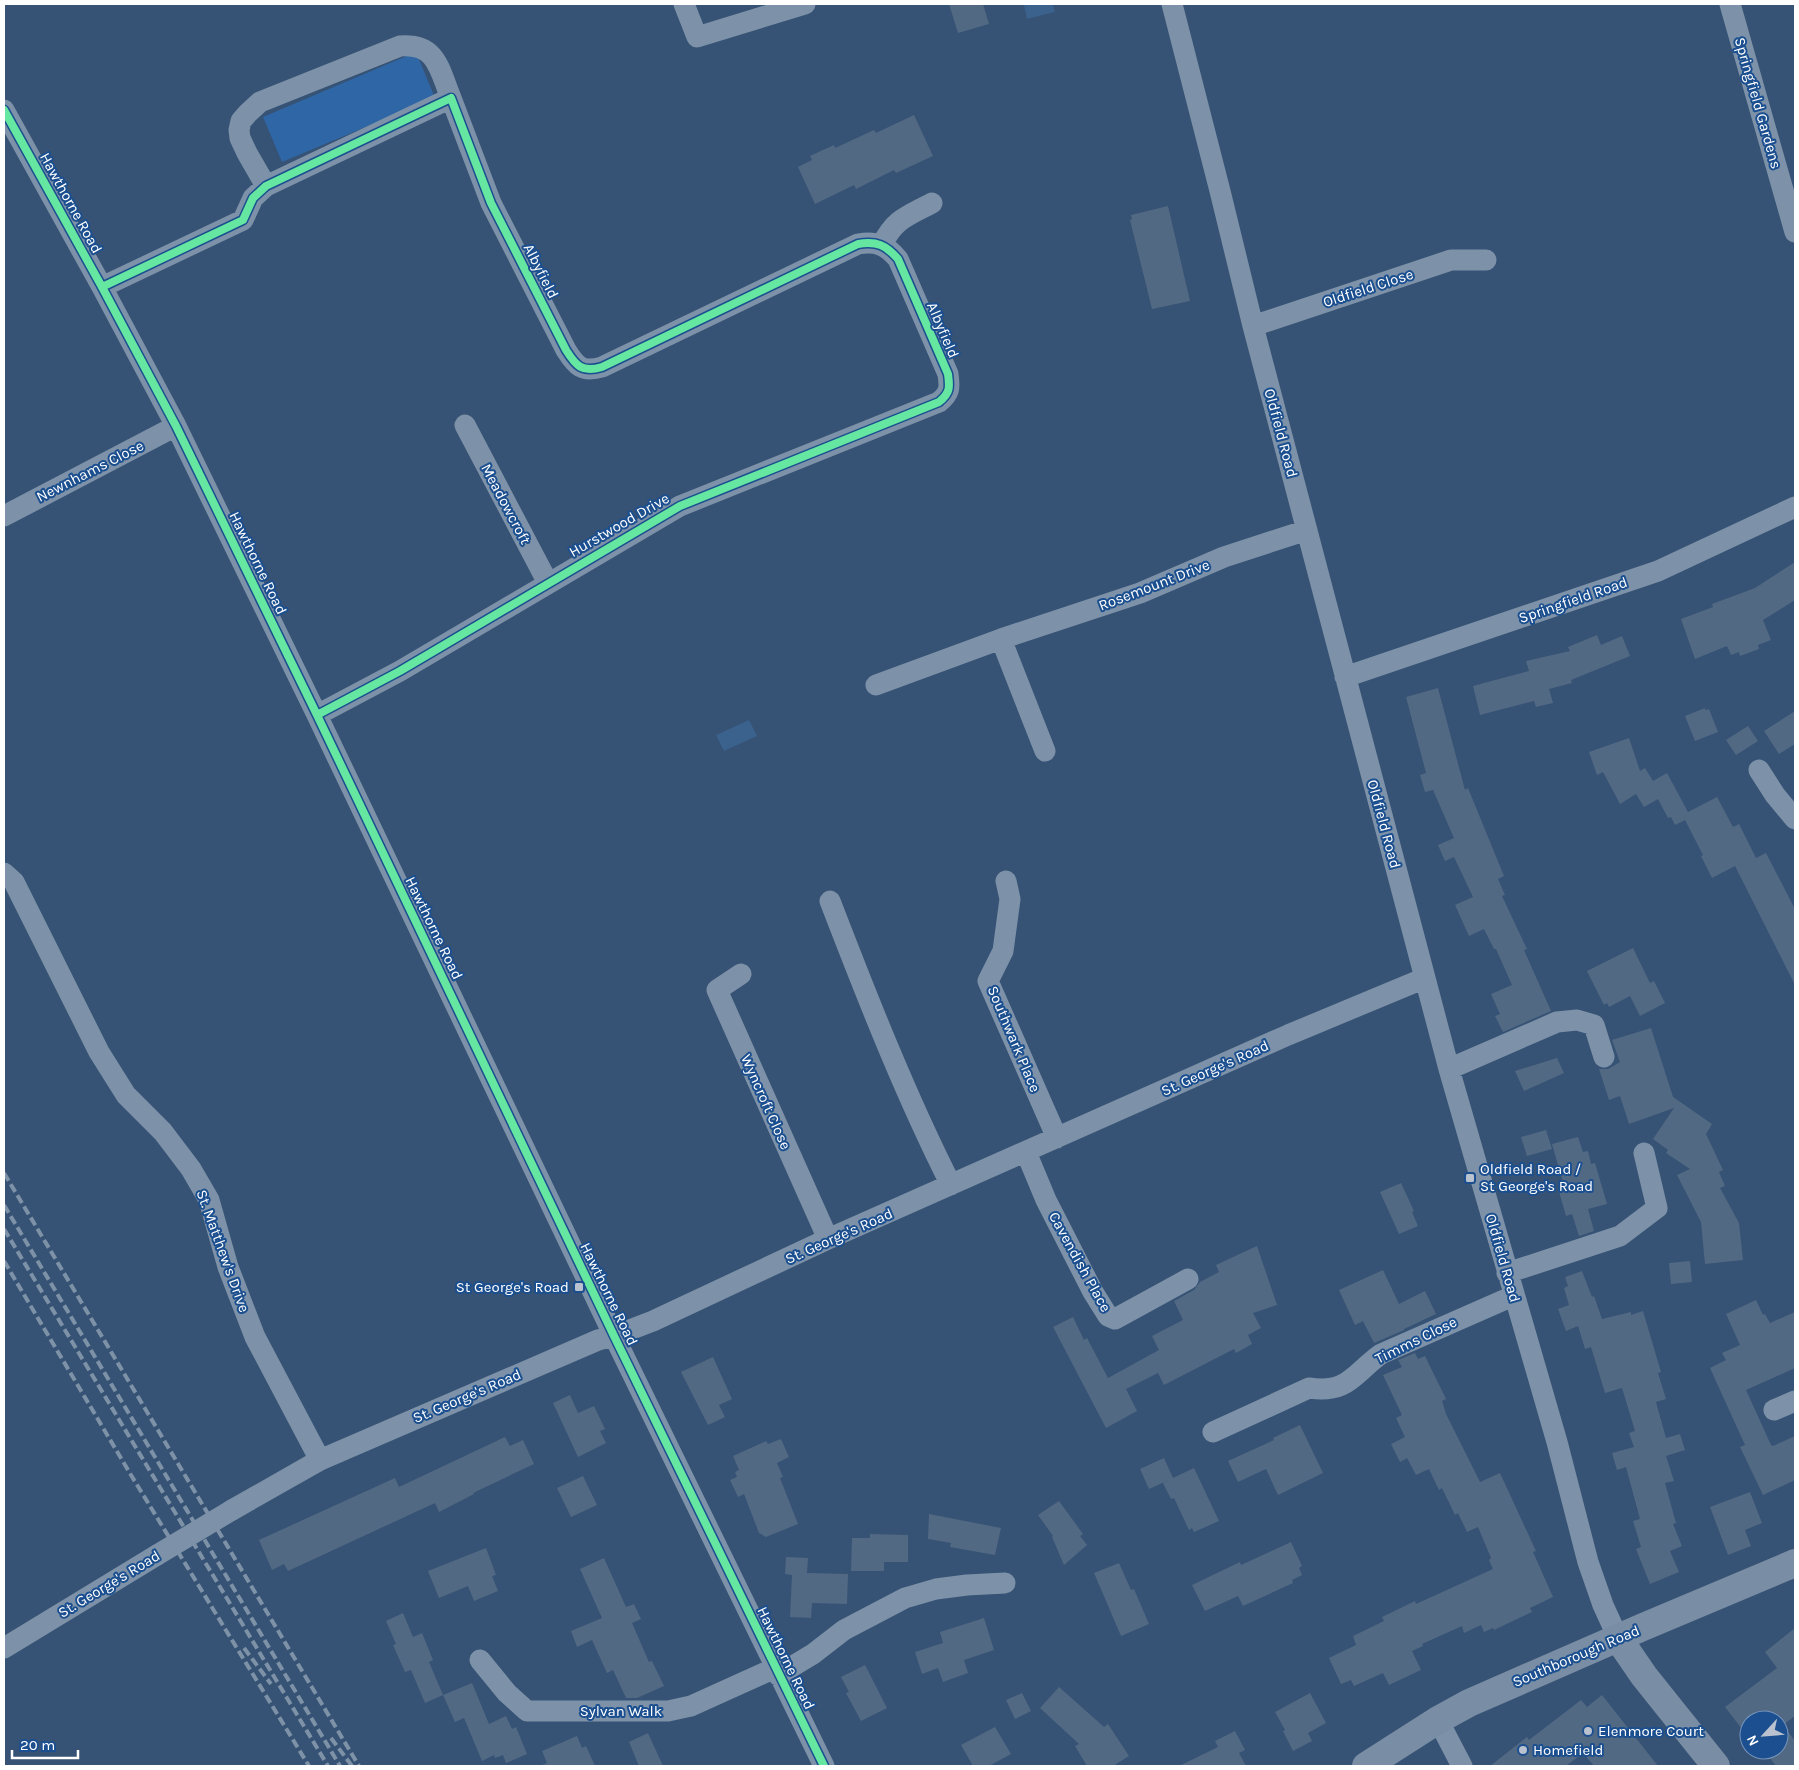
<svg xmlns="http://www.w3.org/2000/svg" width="1799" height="1770" viewBox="0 0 1799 1770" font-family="Karla,sans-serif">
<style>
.green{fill:#2f66a5}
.water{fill:#3b618d}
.building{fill:#526984}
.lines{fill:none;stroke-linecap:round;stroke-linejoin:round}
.street{stroke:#7d92a8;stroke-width:21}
.secondary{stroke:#798da4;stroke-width:28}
.rail{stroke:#7e92a7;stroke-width:4;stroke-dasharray:9 4;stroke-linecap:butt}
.street-bridge{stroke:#7d92a8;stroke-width:21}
.cycleway-casing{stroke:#1b4f8f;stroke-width:11}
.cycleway{stroke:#66e7a1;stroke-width:8}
.poi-dot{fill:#b9c2ce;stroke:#1b4f8f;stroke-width:2}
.labels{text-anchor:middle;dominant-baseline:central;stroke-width:4;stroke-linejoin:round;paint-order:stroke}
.street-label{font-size:15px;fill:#fff;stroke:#1b4f8f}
.poi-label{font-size:15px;fill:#fff;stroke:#1b4f8f;text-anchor:start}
</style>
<rect width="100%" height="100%" fill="#365274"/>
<!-- green -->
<path class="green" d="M 416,52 L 435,98 L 282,162 L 263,117 Z"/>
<!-- water -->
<path class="water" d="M 1028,4 L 1053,4 L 1055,12 L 1027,19 L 1024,5 Z
M 749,720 L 757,736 L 724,751 L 716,735 Z"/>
<!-- building -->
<path class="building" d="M 949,4 L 983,4 L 989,24 L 958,33 Z
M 914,115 L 933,156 L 896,173 L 894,170 L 856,189 L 854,185 L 815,204 L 798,167 L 812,160 L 810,156 L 834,145 L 835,148 L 874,130 L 876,133 Z
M 1168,206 L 1190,301 L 1152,309 L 1130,220 L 1132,219 L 1131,215 Z
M 1795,562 L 1795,600 L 1763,620 L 1771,640 L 1758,645 L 1759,649 L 1740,656 L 1739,652 L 1731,655 L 1727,646 L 1695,659 L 1681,619 L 1713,607 L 1712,604 L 1755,588 Z
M 1597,635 L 1601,645 L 1622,636 L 1630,656 L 1571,680 L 1572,683 L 1549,689 L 1553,703 L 1536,707 L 1534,701 L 1480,715 L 1473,686 L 1529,671 L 1526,661 L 1570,651 L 1568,647 Z
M 1438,688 L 1465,790 L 1468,788 L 1504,876 L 1498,879 L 1505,895 L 1502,896 L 1527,949 L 1524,950 L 1551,1011 L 1503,1032 L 1495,1016 L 1500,1014 L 1491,994 L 1512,985 L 1496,949 L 1494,949 L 1484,929 L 1469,936 L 1455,905 L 1473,897 L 1454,857 L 1445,861 L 1438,845 L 1454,838 L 1433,790 L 1425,792 L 1420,775 L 1426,773 L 1406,697 Z
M 1705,708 L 1705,710 L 1709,709 L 1718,732 L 1695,741 L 1685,716 Z
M 1795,711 L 1795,744 L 1779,754 L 1764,731 Z
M 1748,726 L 1758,741 L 1736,755 L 1726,740 Z
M 1629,738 L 1640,771 L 1645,768 L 1653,781 L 1667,773 L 1688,812 L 1717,797 L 1733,827 L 1739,824 L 1756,858 L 1766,853 L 1795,909 L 1795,985 L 1735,866 L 1712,878 L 1701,856 L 1703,855 L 1685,820 L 1675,825 L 1671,817 L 1668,818 L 1658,799 L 1644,807 L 1636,794 L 1620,804 L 1603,772 L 1597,775 L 1589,752 Z
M 1633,948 L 1650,983 L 1654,981 L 1665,1003 L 1640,1016 L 1630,996 L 1609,1007 L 1607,1003 L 1604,1005 L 1587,971 Z
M 1651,1028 L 1673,1097 L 1712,1124 L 1706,1134 L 1723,1170 L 1719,1172 L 1725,1186 L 1720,1188 L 1739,1223 L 1743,1260 L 1705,1264 L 1701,1222 L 1677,1175 L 1690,1169 L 1666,1153 L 1668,1150 L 1653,1139 L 1674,1108 L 1629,1124 L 1620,1096 L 1609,1100 L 1599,1069 L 1608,1069 L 1620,1062 L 1612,1040 Z
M 1557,1058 L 1564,1073 L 1524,1091 L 1515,1071 Z
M 1546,1130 L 1552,1149 L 1527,1156 L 1521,1137 Z
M 1578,1137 L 1583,1152 L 1588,1151 L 1591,1164 L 1595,1163 L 1607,1204 L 1588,1209 L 1594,1231 L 1579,1236 L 1572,1214 L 1566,1216 L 1558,1188 L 1564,1186 L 1552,1144 Z
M 1401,1183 L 1414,1211 L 1412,1212 L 1418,1226 L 1399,1234 L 1380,1192 Z
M 1257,1246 L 1277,1305 L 1253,1313 L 1261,1328 L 1248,1335 L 1252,1344 L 1236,1353 L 1234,1349 L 1164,1385 L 1158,1373 L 1126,1389 L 1137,1411 L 1106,1428 L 1053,1327 L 1073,1317 L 1084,1340 L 1087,1338 L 1108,1378 L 1159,1350 L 1152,1336 L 1183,1320 L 1174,1301 L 1194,1290 L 1200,1282 L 1219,1272 L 1216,1265 Z
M 1690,1261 L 1692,1282 L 1671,1284 L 1669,1263 Z
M 1383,1270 L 1399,1304 L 1425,1291 L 1436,1314 L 1404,1329 L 1404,1330 L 1374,1343 L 1363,1321 L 1355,1325 L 1339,1290 Z
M 1582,1271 L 1592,1297 L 1594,1296 L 1602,1319 L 1631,1312 L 1631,1315 L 1643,1311 L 1661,1372 L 1658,1373 L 1666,1399 L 1656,1402 L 1666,1438 L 1680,1434 L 1685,1450 L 1666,1456 L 1674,1481 L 1665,1483 L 1676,1523 L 1673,1524 L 1682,1546 L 1670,1551 L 1679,1572 L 1650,1584 L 1636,1549 L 1641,1547 L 1633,1521 L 1640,1519 L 1626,1467 L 1617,1470 L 1612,1453 L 1634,1447 L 1629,1433 L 1635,1431 L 1622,1388 L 1605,1393 L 1591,1347 L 1585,1349 L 1578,1326 L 1566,1331 L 1558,1309 L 1569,1305 L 1564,1288 L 1568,1286 L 1565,1277 Z
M 1756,1300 L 1763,1315 L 1765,1314 L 1770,1323 L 1795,1312 L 1795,1368 L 1746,1390 L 1771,1445 L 1773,1446 L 1795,1436 L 1795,1480 L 1763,1495 L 1740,1447 L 1745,1445 L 1710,1368 L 1726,1360 L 1722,1353 L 1740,1345 L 1726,1314 Z
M 1415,1353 L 1418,1359 L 1425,1356 L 1446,1399 L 1442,1401 L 1446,1414 L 1480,1482 L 1500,1473 L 1536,1551 L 1533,1552 L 1553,1597 L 1530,1608 L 1532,1612 L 1494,1630 L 1493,1628 L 1484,1632 L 1481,1625 L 1464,1633 L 1462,1626 L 1422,1644 L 1423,1646 L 1412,1651 L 1421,1670 L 1389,1685 L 1383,1673 L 1354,1686 L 1351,1680 L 1341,1684 L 1329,1658 L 1356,1645 L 1353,1636 L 1384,1621 L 1382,1617 L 1415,1601 L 1416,1604 L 1493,1569 L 1489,1560 L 1491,1558 L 1478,1527 L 1467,1532 L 1458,1513 L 1455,1515 L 1442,1488 L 1439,1490 L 1429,1469 L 1416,1475 L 1407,1458 L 1400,1462 L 1391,1444 L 1405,1437 L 1396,1418 L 1402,1415 L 1383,1375 L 1402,1367 L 1398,1360 Z
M 713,1357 L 732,1399 L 719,1405 L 725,1417 L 708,1425 L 681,1372 Z
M 570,1395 L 578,1413 L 594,1406 L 605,1429 L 600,1431 L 606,1443 L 578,1457 L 553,1403 Z
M 1300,1425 L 1323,1473 L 1278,1495 L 1266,1469 L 1238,1482 L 1228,1461 L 1274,1440 L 1273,1438 Z
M 505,1437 L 510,1446 L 523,1440 L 534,1464 L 473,1493 L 474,1494 L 439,1512 L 435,1503 L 288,1571 L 284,1564 L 272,1570 L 259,1540 L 395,1478 L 399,1487 Z
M 781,1439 L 789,1457 L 777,1463 L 783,1477 L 780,1478 L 798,1524 L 766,1537 L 759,1533 L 744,1494 L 738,1497 L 730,1480 L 737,1477 L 735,1472 L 739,1470 L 733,1456 L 766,1441 L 768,1444 Z
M 1164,1458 L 1173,1478 L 1194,1468 L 1219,1521 L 1194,1532 L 1192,1528 L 1189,1530 L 1174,1498 L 1171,1499 L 1163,1483 L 1169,1480 L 1149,1489 L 1140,1469 Z
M 583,1476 L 597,1505 L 571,1517 L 557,1488 Z
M 1750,1492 L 1762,1523 L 1745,1530 L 1751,1546 L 1728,1555 L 1710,1507 Z
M 1059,1501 L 1083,1534 L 1080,1536 L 1087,1545 L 1064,1565 L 1052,1537 L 1053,1536 L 1038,1515 Z
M 929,1514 L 1001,1528 L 995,1555 L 950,1547 L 951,1543 L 928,1539 Z
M 870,1534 L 908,1535 L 908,1562 L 884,1562 L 884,1571 L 851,1571 L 852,1538 L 870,1538 Z
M 1291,1542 L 1302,1566 L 1299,1568 L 1302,1575 L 1292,1580 L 1293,1583 L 1243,1606 L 1238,1596 L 1205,1611 L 1192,1585 L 1240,1562 L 1241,1565 Z
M 486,1548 L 496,1575 L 492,1576 L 498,1591 L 474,1601 L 468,1586 L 439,1598 L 428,1571 Z
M 786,1557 L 808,1558 L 807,1573 L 848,1574 L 847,1604 L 812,1603 L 811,1618 L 790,1617 L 792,1575 L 785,1574 Z
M 604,1558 L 626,1607 L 634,1604 L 641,1619 L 632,1623 L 649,1662 L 652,1661 L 664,1686 L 637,1698 L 626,1698 L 613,1670 L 607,1673 L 592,1640 L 577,1647 L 571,1631 L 602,1618 L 580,1569 Z
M 1119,1563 L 1131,1590 L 1134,1589 L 1149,1624 L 1121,1636 L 1094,1573 Z
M 403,1613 L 413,1637 L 422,1633 L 433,1660 L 429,1662 L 443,1695 L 425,1703 L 411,1670 L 405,1672 L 393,1645 L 396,1644 L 386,1621 Z
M 984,1618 L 994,1650 L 964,1660 L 968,1673 L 943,1682 L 938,1668 L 922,1674 L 915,1652 L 943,1643 L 940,1632 Z
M 1795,1628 L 1795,1716 L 1783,1725 L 1795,1741 L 1795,1766 L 1776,1766 L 1764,1750 L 1779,1750 L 1779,1720 L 1749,1720 L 1749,1738 L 1725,1707 L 1777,1668 L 1765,1652 Z
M 865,1665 L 887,1708 L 861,1721 L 846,1693 L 849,1692 L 841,1677 Z
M 472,1683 L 489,1724 L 506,1716 L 512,1729 L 516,1727 L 527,1754 L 506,1763 L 503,1755 L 495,1758 L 494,1755 L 482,1761 L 464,1718 L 455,1722 L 443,1695 Z
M 1059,1687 L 1104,1727 L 1108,1724 L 1129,1756 L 1113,1766 L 1087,1766 L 1075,1746 L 1079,1744 L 1040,1708 Z
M 1022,1693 L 1031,1711 L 1015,1719 L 1006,1700 Z
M 1310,1693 L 1326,1723 L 1308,1733 L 1312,1741 L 1293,1751 L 1283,1731 L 1285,1730 L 1275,1712 Z
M 1602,1695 L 1658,1766 L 1594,1766 L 1583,1753 L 1566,1766 L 1490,1766 L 1527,1737 L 1529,1740 L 1581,1700 L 1587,1707 Z
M 995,1727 L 1011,1754 L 989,1766 L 973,1766 L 961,1745 Z
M 1235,1731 L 1245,1750 L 1239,1753 L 1246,1766 L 1179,1766 L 1218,1747 L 1215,1741 Z
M 648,1733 L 663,1766 L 639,1766 L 629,1742 Z
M 577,1736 L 582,1748 L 586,1746 L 595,1766 L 540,1766 L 547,1763 L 542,1751 Z"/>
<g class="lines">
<!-- street -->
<path class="street" d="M 684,4 L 697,37 L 805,4
M 1172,4 L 1220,191 L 1253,326 L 1449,1069 L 1557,1442 L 1588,1562 L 1603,1605 L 1618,1638
M 1730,4 L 1795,232
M 4,110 L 102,287 L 176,426 L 317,715 L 614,1336 L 824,1766
M 266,186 L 247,153 L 240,138 L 239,130 L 241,121 L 248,113 L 260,102 L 400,46 C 437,43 439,69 451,98
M 882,245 C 894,219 908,216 932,203
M 102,287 L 243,220 L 253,198 L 266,186 L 451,98 L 491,203 L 566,350 C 576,366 582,373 602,367 L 858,244 C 877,241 886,245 898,259 L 948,374 C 950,388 950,393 939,402 L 680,506 L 400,671 L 317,715
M 1253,326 L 1451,260 L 1486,260
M 465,425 L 548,583
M 4,516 L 176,426
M 1001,639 L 1045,751
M 1345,677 L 1658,571 L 1795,507
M 876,685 L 1001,639 L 1140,593 L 1224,557 L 1307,530
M 1759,770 L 1775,795 L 1795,819
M 4,873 L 14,882 L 99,1052 L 126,1095 L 163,1132 L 191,1169 L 209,1200 L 228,1267 L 255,1337 L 320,1460
M 1006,881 L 1010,899 L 1003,951 L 988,981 L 1057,1138
M 830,901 C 867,997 905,1094 951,1185
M 741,974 L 717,990 L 828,1239
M 1449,1069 L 1557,1022 L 1577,1020 L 1594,1025 L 1604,1057
M 1026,1152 L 1046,1200 L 1093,1292 L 1108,1316 L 1115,1319 L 1188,1279
M 1507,1273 L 1620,1236 L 1657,1208 L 1644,1153
M 1774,1410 L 1795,1401
M 1213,1432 L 1309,1388 C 1348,1394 1353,1374 1381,1354 L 1513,1296
M 232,1510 L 320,1460 L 598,1340 L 614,1336 L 653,1321 L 828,1239 L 1288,1035 L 1425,978
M 4,1648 L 157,1555
M 480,1660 L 507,1693 L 527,1711 L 668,1711 L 691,1706 L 775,1668
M 778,1675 L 813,1654 L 844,1630 L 905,1598 L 936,1589 L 967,1585 L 1005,1583
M 1438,1720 L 1462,1766"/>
<!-- secondary -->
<path class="secondary" d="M 1618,1638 L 1644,1676 L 1716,1766
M 1366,1766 L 1438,1720 L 1469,1703 L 1643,1627 L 1795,1563"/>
<!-- rail -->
<path class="rail" d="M 4,1173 L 359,1766
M 4,1205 L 340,1766
M 4,1229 L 328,1766
M 4,1261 L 131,1475 L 309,1766
M 244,1648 L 271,1684
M 331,1738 L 352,1766"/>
<!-- street-bridge -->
<path class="street-bridge" d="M 157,1555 L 232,1510"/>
<!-- cycleway casing -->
<g class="cycleway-casing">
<path id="cycleway" d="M 4,110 L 102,287 L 176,426 L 317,715 L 614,1336 L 824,1766
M 102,287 L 243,220 L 253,198 L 266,186 L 451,98 L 491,203 L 566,350 C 576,366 582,373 602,367 L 858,244 C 877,241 886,245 898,259 L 948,374 C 950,388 950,393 939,402 L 680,506 L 400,671 L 317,715"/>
</g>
<!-- cycleway -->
<use href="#cycleway" class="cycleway"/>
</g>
<!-- markers -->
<g class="poi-dot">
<rect x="1465" y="1173" width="10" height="10" rx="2.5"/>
<rect x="574" y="1282" width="10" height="10" rx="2.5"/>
<circle cx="1588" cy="1731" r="5"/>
<circle cx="1523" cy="1750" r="5"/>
</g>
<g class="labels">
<!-- street labels -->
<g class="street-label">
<text transform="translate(1758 103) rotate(74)">Springfield Gardens</text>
<text transform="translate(71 203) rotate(61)">Hawthorne Road</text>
<text transform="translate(541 271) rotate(63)">Albyfield</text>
<text transform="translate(1368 288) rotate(-18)">Oldfield Close</text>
<text transform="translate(943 330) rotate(67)">Albyfield</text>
<text transform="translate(1281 433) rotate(75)">Oldfield Road</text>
<text transform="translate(90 471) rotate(-27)">Newnhams Close</text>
<text transform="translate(506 504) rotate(62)">Meadowcroft</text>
<text transform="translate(619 525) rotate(-30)">Hurstwood Drive</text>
<text transform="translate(258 563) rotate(64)">Hawthorne Road</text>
<text transform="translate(1154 585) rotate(-21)">Rosemount Drive</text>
<text transform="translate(1573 600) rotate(-19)">Springfield Road</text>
<text transform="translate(1384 824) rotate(75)">Oldfield Road</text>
<text transform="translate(434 928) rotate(64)">Hawthorne Road</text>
<text transform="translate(1014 1039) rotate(67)">Southwark Place</text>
<text transform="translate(1215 1068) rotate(-24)">St. George's Road</text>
<text transform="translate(766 1102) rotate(66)">Wyncroft Close</text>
<text transform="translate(839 1236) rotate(-24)">St. George's Road</text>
<text transform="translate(223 1251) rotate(70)">St. Matthew's Drive</text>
<text transform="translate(1503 1258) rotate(74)">Oldfield Road</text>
<text transform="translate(1080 1262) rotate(61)">Cavendish Place</text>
<text transform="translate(609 1294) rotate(64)">Hawthorne Road</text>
<text transform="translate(1416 1340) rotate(-26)">Timms Close</text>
<text transform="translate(467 1396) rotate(-23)">St. George's Road</text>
<text transform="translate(109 1584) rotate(-31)">St. George's Road</text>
<text transform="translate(1576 1656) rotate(-23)">Southborough Road</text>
<text transform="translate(786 1658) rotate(64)">Hawthorne Road</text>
<text x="621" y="1711">Sylvan Walk</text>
</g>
<!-- poi labels -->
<g class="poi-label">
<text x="1480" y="1169">Oldfield Road /<tspan x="1480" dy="17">St George's Road</tspan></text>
<text x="569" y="1287" text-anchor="end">St George's Road</text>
<text x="1598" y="1731">Elenmore Court</text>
<text x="1533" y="1750">Homefield</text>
</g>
</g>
<!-- border -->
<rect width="1799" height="1770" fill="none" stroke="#ffffff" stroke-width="10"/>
<!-- north arrow -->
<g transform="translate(1764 1735) rotate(244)"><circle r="24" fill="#1b4f8f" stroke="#7695bc"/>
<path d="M0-4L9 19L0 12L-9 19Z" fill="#b9c2ce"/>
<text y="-8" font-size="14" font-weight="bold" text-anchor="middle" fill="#ffffff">N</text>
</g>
<!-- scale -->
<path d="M12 1750v8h66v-8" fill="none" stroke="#ffffff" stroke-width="2.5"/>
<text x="20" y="1750" font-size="15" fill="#ffffff" stroke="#1b4f8f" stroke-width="4" paint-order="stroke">20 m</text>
</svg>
